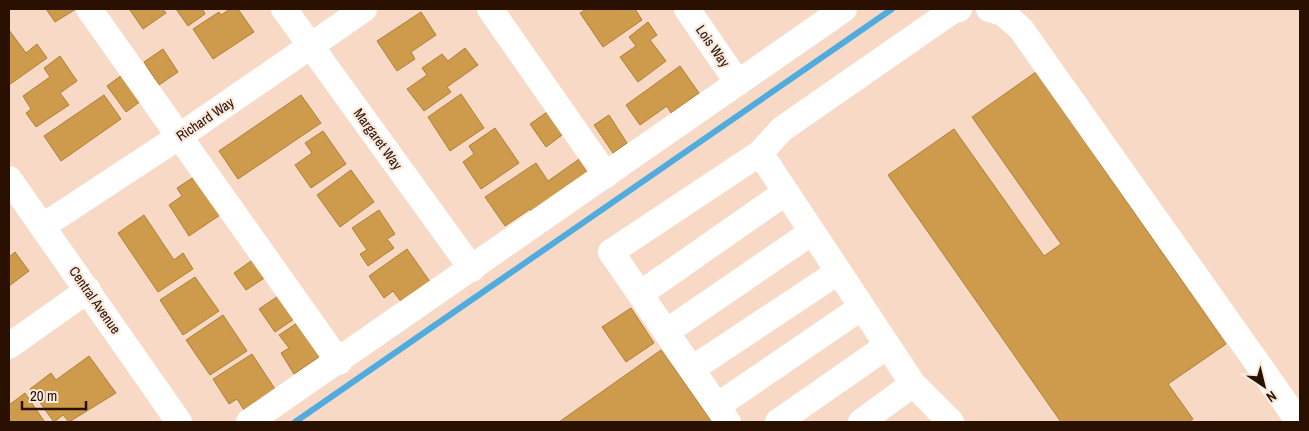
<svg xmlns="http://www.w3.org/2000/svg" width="1309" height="431" viewBox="0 0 1309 431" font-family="'Archivo Narrow',sans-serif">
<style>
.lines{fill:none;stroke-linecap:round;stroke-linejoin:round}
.stream{stroke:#50acdf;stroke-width:6}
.building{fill:#ce9b4c;stroke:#af8034}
.minor{stroke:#fff;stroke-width:26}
.labels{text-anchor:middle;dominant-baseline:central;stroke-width:4.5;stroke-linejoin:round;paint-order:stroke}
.street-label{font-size:14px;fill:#2a1000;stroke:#f9eadf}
</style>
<rect width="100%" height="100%" fill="#f7d9c5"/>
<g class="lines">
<!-- stream -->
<path class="stream" d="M 295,422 L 892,9"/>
</g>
<!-- building -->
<path class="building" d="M 46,9 L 76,9 L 55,22 Z
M 133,9 L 163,9 L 166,13 L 143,29 L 130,10 Z
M 176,9 L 205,9 L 203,10 L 205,14 L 188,26 Z
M 230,9 L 238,9 L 254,32 L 213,59 L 193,29 L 219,12 L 221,15 Z
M 586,9 L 635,9 L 642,20 L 603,47 L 580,13 Z
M 421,12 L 436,35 L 411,52 L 415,59 L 397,71 L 377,41 Z
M 648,22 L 657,35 L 650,40 L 666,61 L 638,82 L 620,57 L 636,46 L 629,37 Z
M 9,30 L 26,53 L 37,44 L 47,58 L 9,85 Z
M 465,48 L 478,65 L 447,87 L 451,92 L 424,111 L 407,89 L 427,75 L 422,68 L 442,54 L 448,61 Z
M 163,49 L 178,72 L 159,85 L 144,62 Z
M 60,56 L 77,81 L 60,93 L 69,105 L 36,127 L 26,113 L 31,109 L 23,96 L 50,77 L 44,68 Z
M 680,66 L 699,93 L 671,113 L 667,106 L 640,125 L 626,105 Z
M 126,72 L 145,98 L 126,112 L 107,86 Z
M 1036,72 L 1226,344 L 1168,384 L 1193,419 L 1188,422 L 1061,422 L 888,175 L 954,129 L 1044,256 L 1061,244 L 972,117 Z
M 461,94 L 484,128 L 450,151 L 428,117 Z
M 104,95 L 121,119 L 61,161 L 44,136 Z
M 301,95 L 321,123 L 238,179 L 219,151 Z
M 550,110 L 566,132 L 546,147 L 530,124 Z
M 609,115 L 627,143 L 613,153 L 594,125 Z
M 495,128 L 519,163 L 481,189 L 463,162 L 474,154 L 469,146 Z
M 323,131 L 346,164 L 311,188 L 295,165 L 312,153 L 305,143 Z
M 585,155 L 596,172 L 533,214 L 530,209 L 505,226 L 485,197 L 536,163 L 548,181 Z
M 351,170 L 374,202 L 340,227 L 317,195 Z
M 197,175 L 223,213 L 189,236 L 169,205 L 182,196 L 177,188 Z
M 379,210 L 395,234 L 387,239 L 394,248 L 368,266 L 360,254 L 367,250 L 352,228 Z
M 144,215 L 174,260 L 183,253 L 193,269 L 158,292 L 118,233 Z
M 407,249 L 431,283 L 402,303 L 393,291 L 384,298 L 369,276 Z
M 15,252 L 29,271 L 9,286 L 9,257 Z
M 254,259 L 266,277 L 246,290 L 234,273 Z
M 195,277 L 219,311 L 183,335 L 160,300 Z
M 281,294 L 297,317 L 275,332 L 259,309 Z
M 631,308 L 654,343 L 626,362 L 602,327 Z
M 223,315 L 247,351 L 210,375 L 186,340 Z
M 300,321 L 322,355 L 294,374 L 281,353 L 289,348 L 279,335 Z
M 661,350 L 712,422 L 559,422 Z
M 252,354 L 275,389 L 244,410 L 237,399 L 229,404 L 213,379 Z
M 89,356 L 116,393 L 69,422 L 63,415 L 54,422 L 30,389 L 51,373 L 56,380 Z
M 25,393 L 44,421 L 42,422 L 9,422 L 9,405 Z"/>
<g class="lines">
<!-- minor -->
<path class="minor" d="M 89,9 L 339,362
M 284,9 L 472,269
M 490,9 L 606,175
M 687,9 L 738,83
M 989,9 L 1003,13 L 1021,29 L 1299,422
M 760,153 L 782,129 L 952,11 L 959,9
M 9,179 L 179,422
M 43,226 L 180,136 L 364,9
M 640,294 L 786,192
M 666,332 L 812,232
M 9,346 L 88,290
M 692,369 L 838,272
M 717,406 L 862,307
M 249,422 L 844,9
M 728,422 L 611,252 L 760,153 L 913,384 L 951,422
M 778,422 L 887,346
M 861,422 L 913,384"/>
</g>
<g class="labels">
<!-- street labels -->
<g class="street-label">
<text transform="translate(713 46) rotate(55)">Lois Way</text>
<text transform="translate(205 119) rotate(-34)">Richard Way</text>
<text transform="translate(378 139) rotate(54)">Margaret Way</text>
<text transform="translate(95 300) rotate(55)">Central Avenue</text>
</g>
</g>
<!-- border -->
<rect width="1309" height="431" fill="none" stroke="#2a1000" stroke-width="20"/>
<!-- north arrow -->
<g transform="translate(1264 386) rotate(145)" stroke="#f9eadf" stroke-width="4" paint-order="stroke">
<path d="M0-4L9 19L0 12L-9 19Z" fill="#2a1000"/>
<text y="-8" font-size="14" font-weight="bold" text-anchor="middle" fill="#2a1000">N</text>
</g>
<!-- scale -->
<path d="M22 401v8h64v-8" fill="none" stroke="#2a1000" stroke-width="2.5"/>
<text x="30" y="401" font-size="15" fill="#2a1000" stroke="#f9eadf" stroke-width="4" paint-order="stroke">20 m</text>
</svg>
